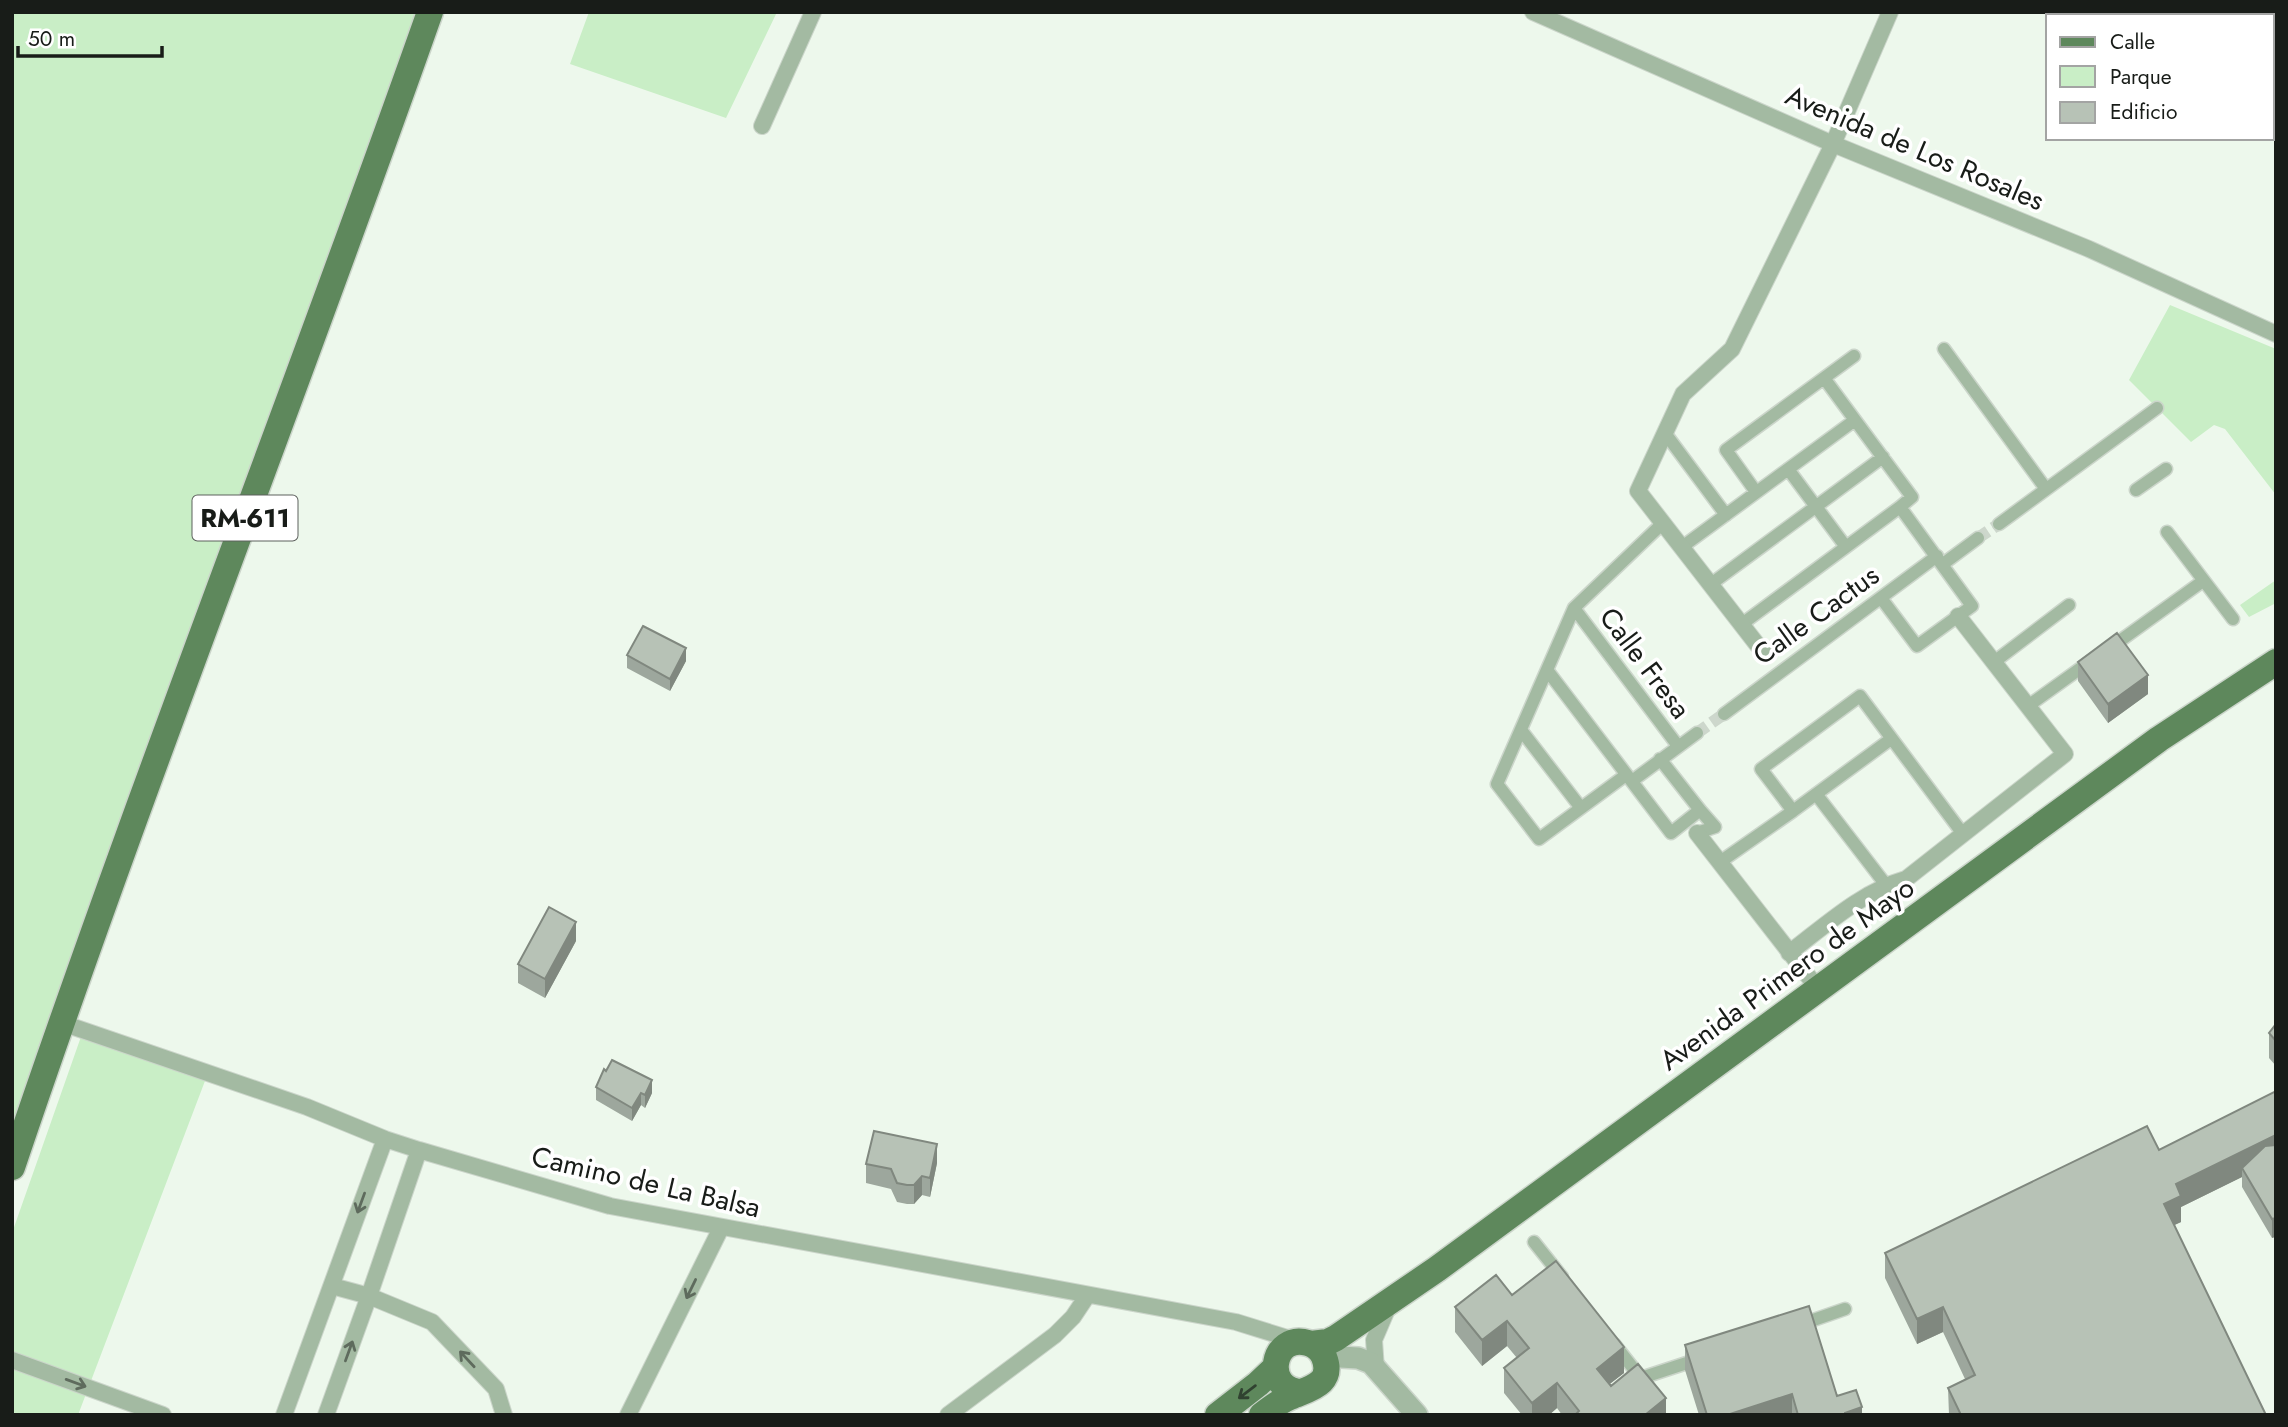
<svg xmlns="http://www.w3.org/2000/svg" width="2288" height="1427" viewBox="0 0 2288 1427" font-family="Jost,sans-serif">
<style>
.green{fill:#c9eec6}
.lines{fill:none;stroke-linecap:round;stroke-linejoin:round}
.pedestrian-tunnel{stroke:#cdd7cc;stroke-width:12;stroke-dasharray:12 6;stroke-linecap:butt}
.pedestrian-casing{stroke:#cbd5ca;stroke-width:15}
.minor-casing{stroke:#cbd5ca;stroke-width:18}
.tertiary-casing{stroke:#cbd5ca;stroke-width:24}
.primary-casing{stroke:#cbd5ca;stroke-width:29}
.pedestrian{stroke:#a3baa2;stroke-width:12}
.minor{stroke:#a3baa2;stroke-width:16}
.tertiary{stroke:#a3baa2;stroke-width:21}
.primary{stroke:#5e885c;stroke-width:26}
.wall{fill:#9da79d}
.shaded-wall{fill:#80887f}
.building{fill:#b7c2b6;stroke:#80887f;stroke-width:2}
.oneway{stroke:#5e6b5d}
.oneway2{stroke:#304230}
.labels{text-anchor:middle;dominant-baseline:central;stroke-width:7;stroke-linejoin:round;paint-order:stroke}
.shield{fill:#fff;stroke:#5d605d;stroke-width:2}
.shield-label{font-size:26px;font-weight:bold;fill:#181c18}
.street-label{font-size:28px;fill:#181c18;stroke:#fff}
</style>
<rect width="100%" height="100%" fill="#edf8ec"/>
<!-- green -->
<path class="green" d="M 12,12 L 418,12 L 12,1167 Z
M 589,12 L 777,12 L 726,118 L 570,64 Z
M 2170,305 L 2276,349 L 2276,495 L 2225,429 L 2214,425 L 2191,442 L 2129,380 Z
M 2276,580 L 2276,603 L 2249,617 L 2240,605 Z
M 83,1031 L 208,1073 L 78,1415 L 12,1415 L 12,1233 Z"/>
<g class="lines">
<!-- pedestrian-tunnel -->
<path class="pedestrian-tunnel" d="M 1978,538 L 1999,524
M 1697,733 L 1724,714"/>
<!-- pedestrian casing -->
<g class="pedestrian-casing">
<path id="pedestrian" d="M 1944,349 L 2046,489
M 1824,378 L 1854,356
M 1855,420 L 1912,497 L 1900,507 L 1972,606 L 1917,646 L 1881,598
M 1665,433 L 1726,515
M 1788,469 L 1846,547
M 2136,490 L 2166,469
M 1999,524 L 2157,408
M 2167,532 L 2233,619
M 1682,547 L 1855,420 L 1824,378 L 1726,450 L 1756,492
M 1943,564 L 1978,538
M 1711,584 L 1883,457
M 1574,608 L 1678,746
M 1742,624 L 1900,507
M 2110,648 L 2203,581
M 1994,662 L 2069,605
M 1547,670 L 1671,833 L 1700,810 L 1715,827 L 1697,833
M 2028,706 L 2092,660
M 1724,714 L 1937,556
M 1521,730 L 1581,808
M 1891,739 L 1793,811 L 1761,769 L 1860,696 L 1963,834
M 1660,759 L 1700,810
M 1626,775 L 1539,839 L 1497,784 L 1574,608 L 1663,523
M 1632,781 L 1697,733
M 1816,794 L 1886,885
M 1720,862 L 1793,811
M 1534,1242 L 1562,1277
M 1799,1325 L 1845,1309
M 1614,1344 L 1641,1378 L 1699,1359"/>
</g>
<!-- minor casing -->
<g class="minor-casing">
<path id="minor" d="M 1533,12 L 1833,144 L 2089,249 L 2276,334
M 762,126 L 813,12
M 1766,656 L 1638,491 L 1683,394 L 1732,349 L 1833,144 L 1890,12
M 1697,833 L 1819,990
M 1789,953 C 1826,925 1861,892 1906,879 L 2065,754 L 1958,616
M 62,1023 L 307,1107 L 385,1139 L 419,1150 L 610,1206 L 1236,1322 L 1297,1341
M 332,1286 L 369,1296 L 432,1322 L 496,1389 L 504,1415
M 12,1360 L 163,1415
M 1376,1369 L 1374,1340 L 1389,1305
M 284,1415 L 385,1139
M 326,1415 L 369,1296 L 419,1150
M 628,1415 L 721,1228
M 948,1415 L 1055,1335 L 1073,1317 L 1087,1296"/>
</g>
<!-- tertiary casing -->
<g class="tertiary-casing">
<path id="tertiary" d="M 1323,1356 L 1358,1358 L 1371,1363 L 1417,1415"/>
</g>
<!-- primary casing -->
<g class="primary-casing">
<path id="primary" d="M 12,1167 C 143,779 294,398 430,12
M 1311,1344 L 1328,1342 L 1336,1338 L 1437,1269 L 2159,739 L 2276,662
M 1218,1415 L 1258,1384 L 1275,1368
M 1262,1415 C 1271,1408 1280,1401 1290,1397 C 1307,1389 1335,1385 1324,1357 C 1321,1350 1315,1345 1308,1343 C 1272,1332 1261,1390 1302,1392"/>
</g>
<!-- pedestrian -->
<use href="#pedestrian" class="pedestrian"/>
<!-- minor -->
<use href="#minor" class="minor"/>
<!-- tertiary -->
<use href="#tertiary" class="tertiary"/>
<!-- primary -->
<use href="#primary" class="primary"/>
</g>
<!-- wall -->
<path class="wall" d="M 627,655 L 686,661 L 670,691 L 627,668 Z
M 2078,662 L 2148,694 L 2108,723 L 2078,681 Z
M 576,941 L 545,998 L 518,983 L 518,964 Z
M 2276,1024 L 2276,1066 L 2269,1058 L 2269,1033 Z
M 596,1087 L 652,1093 L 645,1108 L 641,1105 L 632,1121 L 596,1100 Z
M 2276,1091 L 2272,1238 L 2242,1187 L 2242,1177 L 2181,1207 L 2181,1222 L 2174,1225 L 2266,1415 L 1949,1415 L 1948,1388 L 1965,1379 L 1943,1332 L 1917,1344 L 1885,1278 L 1885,1253 L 2159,1150 Z
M 937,1163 L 930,1197 L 922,1195 L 914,1204 L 907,1204 L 897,1202 L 891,1189 L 866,1183 L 866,1164 Z
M 1512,1295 L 1624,1373 L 1609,1384 L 1611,1386 L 1666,1415 L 1562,1415 L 1557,1408 L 1549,1415 L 1522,1415 L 1504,1393 L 1504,1368 L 1517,1358 L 1507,1346 L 1482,1366 L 1455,1332 L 1455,1307 Z
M 1685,1345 L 1837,1396 L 1862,1415 L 1699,1415 L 1685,1370 Z"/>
<!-- shaded-wall -->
<path class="shaded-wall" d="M 686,648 L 686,661 L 670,691 L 670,679 Z
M 2148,675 L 2148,694 L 2108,723 L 2108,704 Z
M 576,922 L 576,941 L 545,998 L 545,979 Z
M 652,1080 L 652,1093 L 645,1108 L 645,1095 Z
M 641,1093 L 641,1105 L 632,1121 L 632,1108 Z
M 2276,1135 L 2276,1161 L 2242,1168 L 2242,1177 L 2181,1207 L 2181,1222 L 2164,1230 L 2164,1204 L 2176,1184 Z
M 937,1144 L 937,1163 L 930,1197 L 930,1178 Z
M 922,1176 L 922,1195 L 914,1204 L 914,1185 Z
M 2276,1218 L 2276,1237 L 2272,1238 L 2272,1219 Z
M 1943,1307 L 1943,1332 L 1917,1344 L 1917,1319 Z
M 1507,1321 L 1507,1346 L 1482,1366 L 1482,1340 Z
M 1624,1347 L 1624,1373 L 1597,1394 L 1597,1369 Z
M 1557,1383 L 1557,1408 L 1549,1415 L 1532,1415 L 1532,1403 Z
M 1792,1394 L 1792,1415 L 1727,1415 Z
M 1666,1398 L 1666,1415 L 1645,1415 Z
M 1862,1407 L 1862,1415 L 1845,1415 L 1845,1413 Z"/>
<!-- building -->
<path class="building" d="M 643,626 L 686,648 L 670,679 L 627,655 Z
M 2117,633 L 2148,675 L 2108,704 L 2078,662 Z
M 549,907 L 576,922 L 545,979 L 518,964 Z
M 2276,1024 L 2276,1041 L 2269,1033 Z
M 612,1060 L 652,1080 L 645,1095 L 641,1093 L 632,1108 L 596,1087 L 604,1069 L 606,1071 Z
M 2276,1091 L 2276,1135 L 2176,1184 L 2181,1196 L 2164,1204 L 2266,1415 L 1961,1415 L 1948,1388 L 1975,1375 L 1943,1307 L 1917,1319 L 1885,1253 L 2147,1126 L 2159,1150 Z
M 874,1131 L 937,1144 L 930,1178 L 922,1176 L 914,1185 L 907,1185 L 897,1183 L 891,1169 L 866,1164 Z
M 2276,1145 L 2276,1218 L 2272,1219 L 2242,1168 L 2265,1146 Z
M 1556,1261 L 1624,1347 L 1597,1369 L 1611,1386 L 1638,1364 L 1666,1398 L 1645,1415 L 1575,1415 L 1579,1411 L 1557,1383 L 1532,1403 L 1504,1368 L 1529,1348 L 1507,1321 L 1482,1340 L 1455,1307 L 1496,1275 L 1512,1295 Z
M 1809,1306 L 1837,1396 L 1856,1390 L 1862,1407 L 1845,1413 L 1845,1415 L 1798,1415 L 1792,1394 L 1727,1415 L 1707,1415 L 1685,1345 Z
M 1750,1412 L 1751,1415 L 1741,1415 Z"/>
<!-- one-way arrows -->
<defs><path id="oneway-shaft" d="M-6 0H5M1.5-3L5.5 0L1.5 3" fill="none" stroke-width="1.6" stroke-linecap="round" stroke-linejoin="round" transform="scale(1.75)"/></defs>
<g class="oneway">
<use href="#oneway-shaft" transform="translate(361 1203) rotate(110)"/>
<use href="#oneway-shaft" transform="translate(691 1289) rotate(116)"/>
<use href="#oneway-shaft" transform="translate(349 1351) rotate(-70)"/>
<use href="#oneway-shaft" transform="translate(467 1359) rotate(-133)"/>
<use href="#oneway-shaft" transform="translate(76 1383) rotate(20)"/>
</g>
<use class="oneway2" href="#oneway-shaft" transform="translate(1247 1392) rotate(143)"/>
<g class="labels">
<!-- shield labels -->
<rect class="shield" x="192.5" y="495.5" width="105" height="45" rx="5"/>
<g class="shield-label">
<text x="245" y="518">RM-611</text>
</g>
<!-- street labels -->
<g class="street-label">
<text transform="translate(1915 148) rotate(23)">Avenida de Los Rosales</text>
<text transform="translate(1816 615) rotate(-36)">Calle Cactus</text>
<text transform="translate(1645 663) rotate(53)">Calle Fresa</text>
<text transform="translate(1787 974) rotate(-36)">Avenida Primero de Mayo</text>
<text transform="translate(646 1182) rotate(13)">Camino de La Balsa</text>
</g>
</g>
<!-- border -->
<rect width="2288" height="1427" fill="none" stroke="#181c18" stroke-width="28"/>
<!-- legend -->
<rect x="2046" y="14" width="228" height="126" fill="#ffffff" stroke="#a3a4a3" stroke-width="2"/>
<rect x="2060" y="37" width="35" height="10" fill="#5e885c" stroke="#a3a4a3" stroke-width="2"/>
<text x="2110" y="49" font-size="21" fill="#181c18">Calle</text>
<rect x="2060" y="66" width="35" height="21" fill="#c9eec6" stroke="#a3a4a3" stroke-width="2"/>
<text x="2110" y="84" font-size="21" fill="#181c18">Parque</text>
<rect x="2060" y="102" width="35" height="21" fill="#b7c2b6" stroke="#a3a4a3" stroke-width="2"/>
<text x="2110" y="119" font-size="21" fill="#181c18">Edificio</text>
<!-- scale -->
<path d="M18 46v10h144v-10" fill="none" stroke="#181c18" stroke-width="3.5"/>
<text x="28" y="46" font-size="21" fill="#181c18" stroke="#ffffff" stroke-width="5" paint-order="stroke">50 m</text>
</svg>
